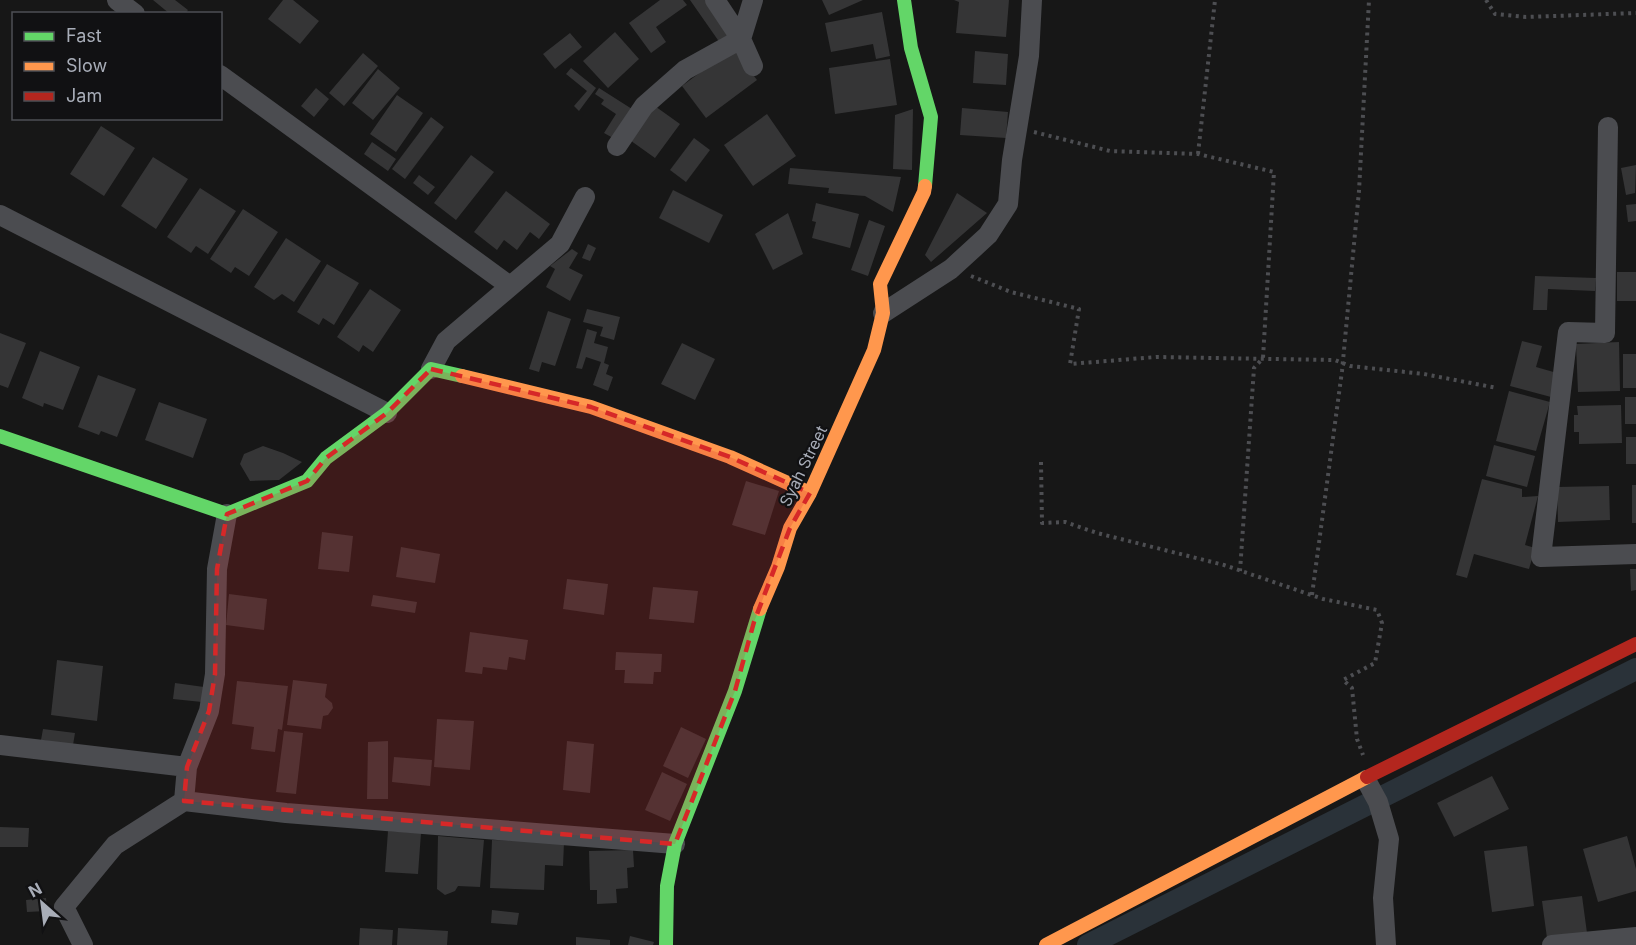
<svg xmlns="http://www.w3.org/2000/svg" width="1636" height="945" viewBox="0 0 1636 945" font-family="Inter,sans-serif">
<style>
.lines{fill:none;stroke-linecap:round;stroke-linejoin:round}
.canal{stroke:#2a3239;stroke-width:22}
.building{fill:#353536}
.path{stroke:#4d4e52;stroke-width:4;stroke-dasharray:3 4.5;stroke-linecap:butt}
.street{stroke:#4b4c50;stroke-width:20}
.fast{stroke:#63d668;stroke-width:14}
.slow{stroke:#ff974d;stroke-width:14}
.jam{stroke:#b3261e;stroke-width:14}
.marked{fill:#d62828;fill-opacity:0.2;stroke:#d62828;stroke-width:4.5;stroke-dasharray:12 8;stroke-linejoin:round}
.labels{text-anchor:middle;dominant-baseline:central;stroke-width:4.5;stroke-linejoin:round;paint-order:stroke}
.street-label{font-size:16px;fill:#a8adb8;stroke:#111113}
</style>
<rect width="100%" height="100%" fill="#171717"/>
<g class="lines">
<!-- canal -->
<path class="canal" d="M 1088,945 L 1636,669"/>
</g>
<!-- building -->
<path class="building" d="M 153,0 L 175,0 L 188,10 L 185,14 L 170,14 Z
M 283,0 L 293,0 L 319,21 L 300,44 L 268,19 Z
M 660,0 L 683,0 L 687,5 L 656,27 L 666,42 L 651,53 L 629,23 Z
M 690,0 L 706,0 L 732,34 L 720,43 Z
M 822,0 L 863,0 L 829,15 Z
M 954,0 L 1009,0 L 1006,37 L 956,33 L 959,2 Z
M 882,12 L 890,56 L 876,59 L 873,44 L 831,52 L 825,23 Z
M 615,32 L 639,59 L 608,88 L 583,61 Z
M 570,33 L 582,47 L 555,69 L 543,54 Z
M 733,48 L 757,80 L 706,118 L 682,86 Z
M 975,51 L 1008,54 L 1006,85 L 973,83 Z
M 363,53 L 378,66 L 344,106 L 329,93 Z
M 890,59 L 897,105 L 835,114 L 829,68 Z
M 571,68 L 596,88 L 579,111 L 574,106 L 587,91 L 566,74 Z
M 378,69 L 400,88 L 373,120 L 352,103 Z
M 316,88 L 329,99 L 314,117 L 301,106 Z
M 599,88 L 632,109 L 613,138 L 604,133 L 616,114 L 601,104 L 604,100 L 595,94 Z
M 397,95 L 423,113 L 396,152 L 370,134 Z
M 652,104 L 680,124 L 655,158 L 627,138 Z
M 962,108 L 1008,112 L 1006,138 L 960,135 Z
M 913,109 L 912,170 L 893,169 L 895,115 Z
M 767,114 L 796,156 L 753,186 L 724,145 Z
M 431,117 L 444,127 L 405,179 L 392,169 Z
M 101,126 L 135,148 L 104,196 L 70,174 Z
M 694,138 L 710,150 L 686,182 L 670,170 Z
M 372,142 L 396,159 L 388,171 L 364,154 Z
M 471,155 L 494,172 L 456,220 L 434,203 Z
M 153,157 L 188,179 L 156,229 L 121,206 Z
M 1636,165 L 1635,193 L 1626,195 L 1621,168 Z
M 790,168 L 901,177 L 893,212 L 865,196 L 828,193 L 829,188 L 788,184 Z
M 419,175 L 435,187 L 428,195 L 413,183 Z
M 200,188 L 236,211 L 208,254 L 196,246 L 191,253 L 167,237 Z
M 673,190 L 723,215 L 709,243 L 659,218 Z
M 506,191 L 550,224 L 539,239 L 530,232 L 517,250 L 504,240 L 497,250 L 474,232 Z
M 957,193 L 987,213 L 931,262 L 925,255 Z
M 816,203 L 859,214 L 850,248 L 812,238 L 816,222 L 812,221 Z
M 1636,204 L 1636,221 L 1628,222 L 1626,205 Z
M 243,209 L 278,232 L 249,276 L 235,267 L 231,273 L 210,259 Z
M 788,213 L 803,254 L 773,270 L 755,234 Z
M 869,220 L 885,226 L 868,276 L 851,270 Z
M 286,238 L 321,261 L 294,302 L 282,294 L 274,300 L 254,287 Z
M 588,244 L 596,248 L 590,261 L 582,258 Z
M 572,249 L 578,253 L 569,268 L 583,275 L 570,301 L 546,287 L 555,269 L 550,266 Z
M 327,264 L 359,283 L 334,325 L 323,318 L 319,325 L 297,312 Z
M 1617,272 L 1636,272 L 1636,301 L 1617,301 Z
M 1535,276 L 1596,278 L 1595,291 L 1548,289 L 1547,310 L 1533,310 Z
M 370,289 L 401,310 L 373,352 L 363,345 L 359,352 L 337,337 Z
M 587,309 L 620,317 L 614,340 L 600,336 L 603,327 L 583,322 Z
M 548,311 L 571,319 L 555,366 L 542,362 L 539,372 L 529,369 Z
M 587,329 L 597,332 L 594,343 L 608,347 L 604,363 L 609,365 L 606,374 L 613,377 L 608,391 L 593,385 L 601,362 L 586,357 L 582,369 L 576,368 Z
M 0,333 L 26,343 L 8,388 L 0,385 Z
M 1522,341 L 1542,346 L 1536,367 L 1557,373 L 1551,397 L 1510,386 Z
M 1619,342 L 1620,391 L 1578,392 L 1576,344 Z
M 682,343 L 715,359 L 695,400 L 661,384 Z
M 40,351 L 80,367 L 63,410 L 44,403 L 43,407 L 22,398 Z
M 1623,354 L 1636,354 L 1636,388 L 1623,388 Z
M 98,375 L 136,389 L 117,437 L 101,431 L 99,435 L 78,427 Z
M 1509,391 L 1550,402 L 1536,451 L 1496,441 Z
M 1625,397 L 1636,397 L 1636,424 L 1625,424 Z
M 159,402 L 207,419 L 193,458 L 145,440 Z
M 1621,405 L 1622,443 L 1579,444 L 1579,432 L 1574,432 L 1574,415 L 1578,415 L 1577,406 Z
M 1626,437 L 1636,437 L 1636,464 L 1626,464 Z
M 1494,445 L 1535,456 L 1527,487 L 1486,476 Z
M 263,446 L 283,453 L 302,462 L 279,480 L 250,481 L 240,464 L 244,454 Z
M 1482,479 L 1522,489 L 1522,497 L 1538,496 L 1525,545 L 1535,548 L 1529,569 L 1474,554 L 1467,578 L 1456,575 Z
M 746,481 L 779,491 L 765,535 L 732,525 Z
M 1632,485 L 1636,485 L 1636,523 L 1632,523 Z
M 1609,486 L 1610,520 L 1558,522 L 1557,487 Z
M 322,532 L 353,536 L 349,572 L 318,569 Z
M 401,547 L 440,554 L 435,583 L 396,577 Z
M 1630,569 L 1636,569 L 1636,590 L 1631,591 Z
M 567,579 L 608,584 L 604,615 L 563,609 Z
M 653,587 L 698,591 L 694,623 L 649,619 Z
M 229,594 L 267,599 L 264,630 L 226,625 Z
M 373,595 L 417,602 L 415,613 L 371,606 Z
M 470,632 L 528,640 L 525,660 L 509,657 L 507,670 L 483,667 L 482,674 L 465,672 Z
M 616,652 L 662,654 L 661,672 L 654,672 L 653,684 L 624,683 L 625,670 L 615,670 Z
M 57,660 L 103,666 L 97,721 L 51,715 Z
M 293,680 L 327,684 L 325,697 L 332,703 L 333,708 L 328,715 L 323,716 L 321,729 L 287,725 Z
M 237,681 L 288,686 L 282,730 L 278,729 L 275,752 L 251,749 L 254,727 L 232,724 Z
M 175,683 L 204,687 L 202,702 L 173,699 Z
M 437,719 L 474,721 L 470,770 L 434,767 Z
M 681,727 L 706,739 L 688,778 L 663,766 Z
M 43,729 L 75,733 L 73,745 L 41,740 Z
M 284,731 L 303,733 L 296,794 L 276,792 Z
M 388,741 L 388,799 L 367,799 L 368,742 Z
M 567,741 L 594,744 L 590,793 L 563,790 Z
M 394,757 L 432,760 L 430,786 L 392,782 Z
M 662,772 L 687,784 L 670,821 L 645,810 Z
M 1492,776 L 1509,809 L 1454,837 L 1437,803 Z
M 0,827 L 29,828 L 28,847 L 0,847 Z
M 388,831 L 421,833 L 418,874 L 385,872 Z
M 438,836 L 484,840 L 480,887 L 458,886 L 455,891 L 445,895 L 437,889 Z
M 1627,836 L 1636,869 L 1636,891 L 1598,902 L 1583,849 Z
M 492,840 L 564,842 L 563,866 L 545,865 L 544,890 L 490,888 Z
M 1527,846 L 1534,906 L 1492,912 L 1484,851 Z
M 633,850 L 634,867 L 627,868 L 628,888 L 616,889 L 617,903 L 597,904 L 597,890 L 590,890 L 589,851 Z
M 1582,896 L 1587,933 L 1547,938 L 1542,901 Z
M 46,898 L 47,911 L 27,912 L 26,900 Z
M 492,910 L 519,913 L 517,925 L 491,923 Z
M 360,928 L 393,930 L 392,945 L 359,945 Z
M 398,928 L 448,931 L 447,945 L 397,945 Z
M 630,936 L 654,942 L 653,945 L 628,945 Z
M 576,937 L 610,940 L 610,945 L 576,945 Z"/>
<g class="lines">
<!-- path -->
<path class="path" d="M 1486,0 L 1495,14 L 1526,17 L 1636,13
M 1034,132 L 1110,151 L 1198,154 L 1274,172 L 1263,358 L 1254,368 L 1240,571
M 1198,154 L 1215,0
M 971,276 L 1011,292 L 1079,309 L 1070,364 L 1156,357 L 1335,360 L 1350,366 L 1424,374 L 1497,388
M 1041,462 L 1042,523 L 1065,522 L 1097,533 L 1224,565 L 1323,599 L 1377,610 L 1382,623 L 1375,663 L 1343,680 L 1352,688 L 1357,739 L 1363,755
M 1312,595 L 1342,371 L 1359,191 L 1369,0"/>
<!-- street -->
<path class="street" d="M 117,0 L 135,14
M 715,0 L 741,39 L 753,66
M 220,75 L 510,286
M 1608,127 L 1605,333 L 1568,332 L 1541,557 L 1636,554
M 617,146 L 644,106 L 685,70 L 741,39 L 753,0
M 0,215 L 387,413
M 883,313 L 951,269 L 988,235 L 1008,204 L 1012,160 L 1029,56 L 1032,0
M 431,369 L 446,341 L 560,244 L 585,197
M 227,514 L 217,569 L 215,674 L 209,711 L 187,767 L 184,801 L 286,813 L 675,844
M 0,745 L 187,767
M 1366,780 L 1378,802 L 1389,839 L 1383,898 L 1386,945
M 83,945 L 64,907 L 115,845 L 184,801
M 1552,945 L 1636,937"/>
<!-- fast -->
<path class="fast" d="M 904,0 L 911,48 L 931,117 L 925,186
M 0,436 L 227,514 L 307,481 L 326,458 L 387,413 L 431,369 L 462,376
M 666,945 L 667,886 L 675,844 L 735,691 L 760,609"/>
<!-- slow -->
<path class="slow" d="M 462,376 L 591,407 L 730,457 L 810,493
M 760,609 L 778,567 L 790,528 L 810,493 L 874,350 L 883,313 L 880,284 L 924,192 L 925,186
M 1046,945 L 1367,777"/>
<!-- jam -->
<path class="jam" d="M 1367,777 L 1636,644"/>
</g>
<!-- marked area -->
<path class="marked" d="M 431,369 L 591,407 L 730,457 L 810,493 L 790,528 L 754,622 L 735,691 L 675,844 L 184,801 L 187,767 L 209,711 L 215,674 L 217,569 L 227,514 L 307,481 L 326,458 L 387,413 Z"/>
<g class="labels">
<!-- street labels -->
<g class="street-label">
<text transform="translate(803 466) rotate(-64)">Syah Street</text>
</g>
</g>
<!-- legend -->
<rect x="12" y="12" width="210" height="108" fill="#111113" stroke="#4d4f55" stroke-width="1.5"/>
<rect x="24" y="32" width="30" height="9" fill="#63d668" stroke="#4d4f55" stroke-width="1.5"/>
<text x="66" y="42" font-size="18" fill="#a8adb8">Fast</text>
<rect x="24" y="62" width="30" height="9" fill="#ff974d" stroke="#4d4f55" stroke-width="1.5"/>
<text x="66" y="72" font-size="18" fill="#a8adb8">Slow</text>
<rect x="24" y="92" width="30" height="9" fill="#b3261e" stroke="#4d4f55" stroke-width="1.5"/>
<text x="66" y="102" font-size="18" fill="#a8adb8">Jam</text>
<!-- north arrow -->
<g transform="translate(42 903) rotate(332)" stroke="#111113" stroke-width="4.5" paint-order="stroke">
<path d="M0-4.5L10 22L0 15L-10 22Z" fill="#a8adb8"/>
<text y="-9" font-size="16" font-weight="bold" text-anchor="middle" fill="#a8adb8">N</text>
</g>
</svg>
